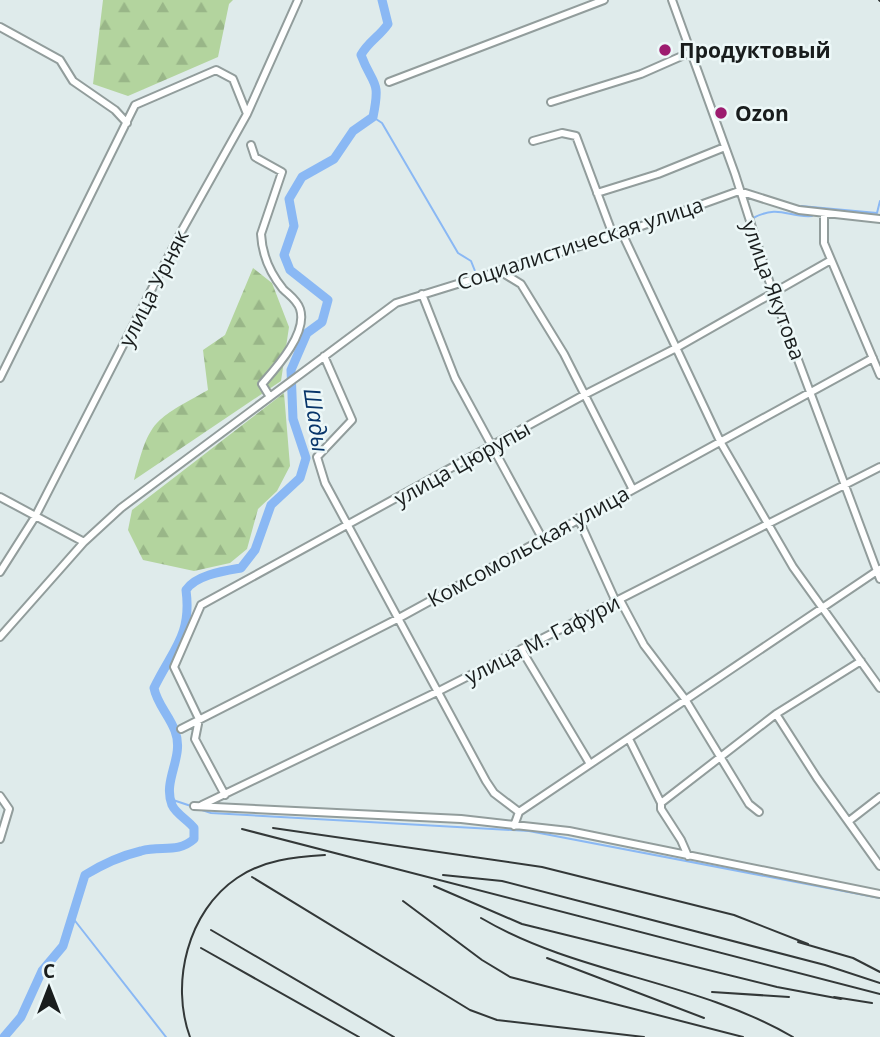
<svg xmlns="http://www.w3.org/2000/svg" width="880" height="1037" viewBox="0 0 880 1037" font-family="'Open Sans',sans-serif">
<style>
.forest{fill:url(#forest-firs)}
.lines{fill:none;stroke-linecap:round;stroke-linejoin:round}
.stream{stroke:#8ab8f4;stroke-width:2}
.river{stroke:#8ab8f4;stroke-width:9}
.minor-casing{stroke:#929d9c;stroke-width:10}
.minor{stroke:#fff;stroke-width:6}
.rail{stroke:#333838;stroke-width:2}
.poi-dot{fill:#9d1c6f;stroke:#edf8f8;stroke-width:2.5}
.labels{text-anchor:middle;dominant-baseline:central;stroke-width:5;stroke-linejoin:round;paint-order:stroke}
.poi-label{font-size:21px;font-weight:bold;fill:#191d1d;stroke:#edf8f8;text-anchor:start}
.street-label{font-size:21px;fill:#191d1d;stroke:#edf8f8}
.water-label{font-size:23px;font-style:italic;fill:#063469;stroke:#edf8f8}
</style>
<defs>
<pattern id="forest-firs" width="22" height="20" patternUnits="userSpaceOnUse" patternTransform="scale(1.75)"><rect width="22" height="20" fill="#b3d49e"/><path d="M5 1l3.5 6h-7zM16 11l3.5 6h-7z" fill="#99b688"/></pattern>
</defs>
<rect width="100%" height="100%" fill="#dfebeb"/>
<!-- forest -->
<path class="forest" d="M 103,0 L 233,0 L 229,4 L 218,57 L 128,96 L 93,84 Z
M 253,268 L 272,283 L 289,327 L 281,381 L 134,480 C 150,419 153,421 208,390 L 203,350 L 225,335 Z
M 284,393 L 290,466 L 277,491 L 258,509 L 247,549 L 230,563 L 194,571 L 143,560 L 128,530 L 132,510 Z"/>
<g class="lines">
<!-- stream -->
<path class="stream" d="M 373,117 L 382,123 L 458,253 L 471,261 L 477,276
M 801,206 L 877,213 L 880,201
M 753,218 C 780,204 788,218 812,216
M 170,799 L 191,806
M 196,808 L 211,813 L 529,831 L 880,898
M 72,917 L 166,1037"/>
<!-- river -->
<path class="river" d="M 4,1037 L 21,1017 L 42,971 L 63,946 L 85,875 C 103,864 120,856 141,851 C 161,845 177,854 194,839 L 194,828 C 188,820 176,814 172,805 C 162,780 185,757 175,731 C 169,715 157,704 154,688 C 173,649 192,635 186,590 C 196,575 224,571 241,568 L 255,550 L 271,505 L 300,478 L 306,458 L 293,419 L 291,370 L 307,333 L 322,322 L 328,300 L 290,270 L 284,255 L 294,226 L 289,199 L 302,177 L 334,159 L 353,131 L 373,117 C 381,78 373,87 361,55 C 368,42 379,37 388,24 L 382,0"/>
<!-- minor casing -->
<g class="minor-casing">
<path id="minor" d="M 672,0 L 735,174 L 773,293 L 880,579
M 0,27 L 60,60 L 73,81 L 115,110 L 127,123
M 389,82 L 604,0
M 551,102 L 641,74 L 691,52
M 533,141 L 562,133 L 576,136 L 613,235
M 251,145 L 255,157 L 282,172 L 261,234 C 262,254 270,273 283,289 C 289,295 297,300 300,309 C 308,333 276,368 262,384 L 270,397
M 597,193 L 658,174 L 725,147
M 824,214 L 824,243 L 880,375
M 622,233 L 721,443 L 793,567 L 880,688
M 498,270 L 521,284 L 564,354 L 632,488
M 422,294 L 455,378 L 542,538
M 324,356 L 352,420 L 317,457 L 325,483 L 486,781 L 494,793 L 519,812
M 0,378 L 135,105 L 216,70 L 233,79 L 247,114
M 0,497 L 84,542
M 578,518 L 616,602
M 0,572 L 35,517 L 181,232 L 247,114 L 298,0
M 620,600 L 644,645 L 685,699 L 749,804 L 759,812
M 0,637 L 84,542 L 121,508 L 396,303 L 622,233 L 739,191 L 799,210 L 880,219
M 521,649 L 590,764
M 776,714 L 817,778 L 880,866
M 181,729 L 399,618 L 873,358
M 629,739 L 661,803 L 661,809 L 681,840 L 688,856
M 225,795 L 195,739 L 199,719 L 174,667 L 201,605 L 584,395 L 678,347 L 831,260
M 0,796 L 9,809 L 0,839
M 661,803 L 776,714 L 861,661
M 202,805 L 439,691 L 880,467
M 194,806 L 461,819 L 569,831 L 880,894
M 849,821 L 880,797
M 514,826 L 519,812 L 880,569"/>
</g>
<!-- minor -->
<use href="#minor" class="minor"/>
<!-- rail -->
<path class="rail" d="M 879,0 L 880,1
M 273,828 L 542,867 L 734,915 L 808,944
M 242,829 L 880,994
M 443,875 L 502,881 L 825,965 L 880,983
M 252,877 L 470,1010 L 497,1020 L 644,1037
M 434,886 L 522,924 L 777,987 L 841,999
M 403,901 L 482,960 L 510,977 L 743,1037
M 481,918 C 578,975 695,980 793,1037
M 211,930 L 394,1037
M 798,942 L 853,958 L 880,972
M 201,948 L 359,1037
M 547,958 L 704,1018
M 712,992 L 789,997
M 834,997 L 872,1003
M 190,1037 C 170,983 188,911 237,878 C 263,860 294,857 325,855"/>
</g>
<!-- markers -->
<g class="poi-dot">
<circle cx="665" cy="50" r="7"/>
<circle cx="721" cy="113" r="7"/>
</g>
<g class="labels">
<!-- poi labels -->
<g class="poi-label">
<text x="679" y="50">Продуктовый</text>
<text x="735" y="113">Ozon</text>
</g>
<!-- street labels -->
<g class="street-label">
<text transform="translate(580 243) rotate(-18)">Социалистическая улица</text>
<text transform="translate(153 288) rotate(-63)">улица Урняк</text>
<text transform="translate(774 290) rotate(70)">улица Якутова</text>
<text transform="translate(462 463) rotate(-29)">улица Цюрупы</text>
<text transform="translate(528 546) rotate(-29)">Комсомольская улица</text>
<text transform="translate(542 639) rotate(-27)">улица М. Гафури</text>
</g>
<!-- water labels -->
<g class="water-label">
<text transform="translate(317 420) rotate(82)">Шады</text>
</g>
</g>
<!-- north arrow -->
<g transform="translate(49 988)" stroke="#edf8f8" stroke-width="5" paint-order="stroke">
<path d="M0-5L12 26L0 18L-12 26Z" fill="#191d1d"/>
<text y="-10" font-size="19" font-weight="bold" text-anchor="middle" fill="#191d1d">С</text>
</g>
</svg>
